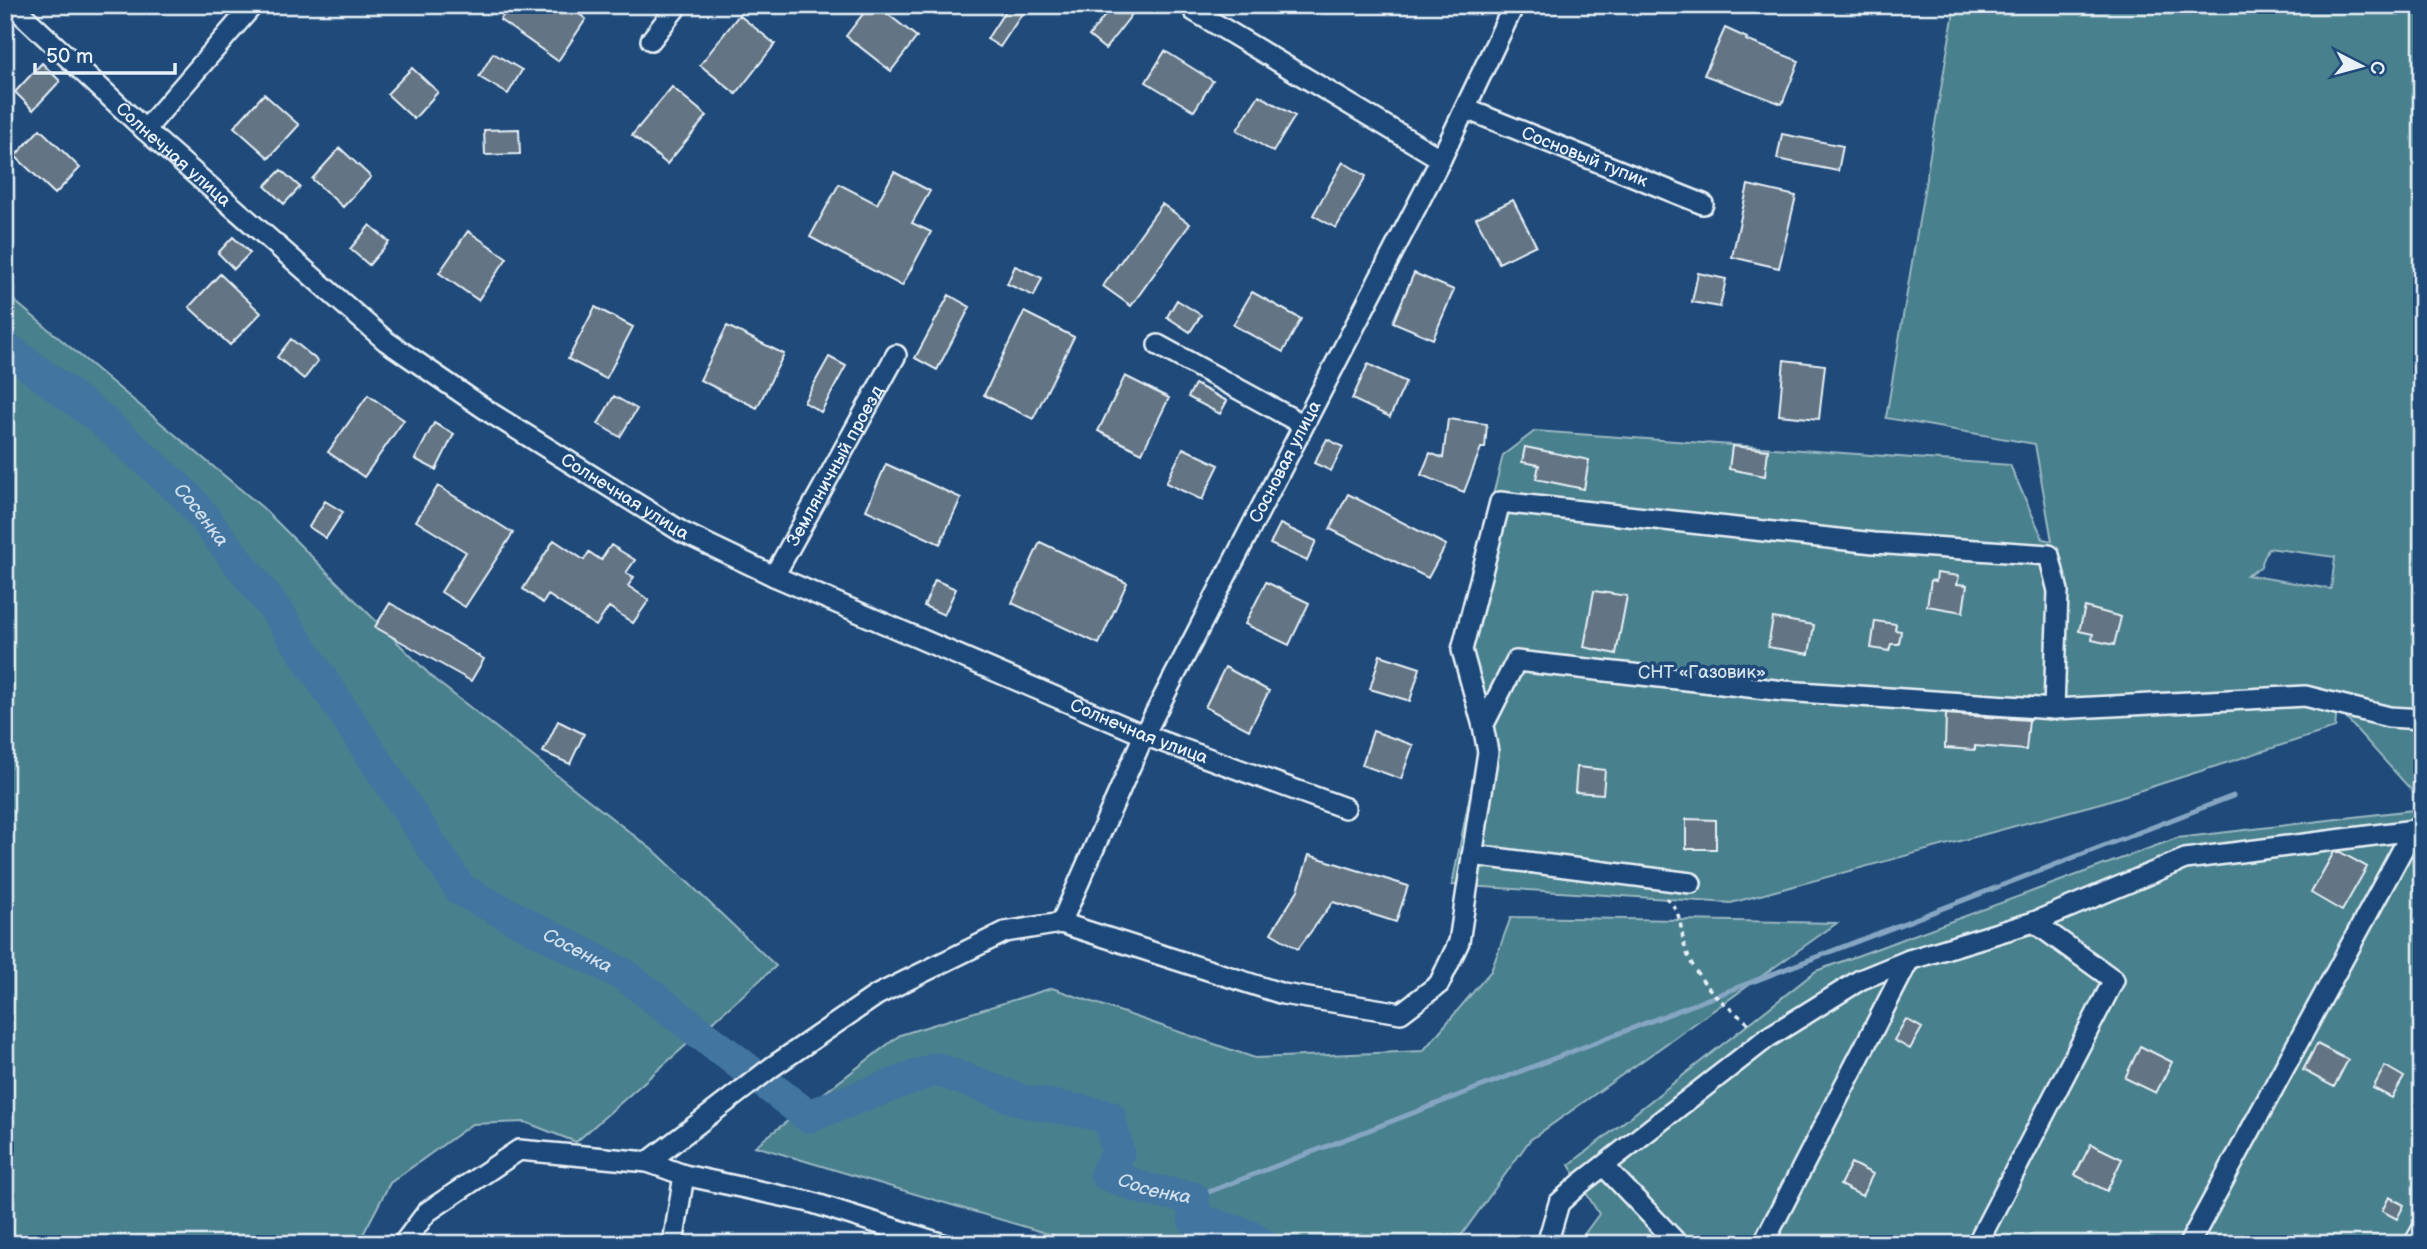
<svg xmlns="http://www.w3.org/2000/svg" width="2427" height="1249" viewBox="0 0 2427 1249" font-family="'Balsamiq Sans',sans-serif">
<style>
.green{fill:#4a808d;stroke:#99b8c2;stroke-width:2;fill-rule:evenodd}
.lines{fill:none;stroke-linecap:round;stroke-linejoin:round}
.stream{stroke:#85a6c3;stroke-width:5}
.river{stroke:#4374a0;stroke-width:33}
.building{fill:#647484;stroke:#e8f1f8;stroke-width:2}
.minor-casing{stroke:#e8f1f8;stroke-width:24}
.path{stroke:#e8f1f8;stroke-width:3.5;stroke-dasharray:5 5;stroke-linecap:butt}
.minor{stroke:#1f4a7a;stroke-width:19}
.labels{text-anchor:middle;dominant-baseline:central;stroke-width:7;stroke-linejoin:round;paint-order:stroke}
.street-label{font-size:18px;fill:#e8f1f8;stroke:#1f4a7a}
.park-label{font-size:18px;fill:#d0e0e8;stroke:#1f4a7a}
.water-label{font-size:19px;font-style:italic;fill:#cfdeeb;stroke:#1f4a7a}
</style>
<rect width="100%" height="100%" fill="#1f4a7a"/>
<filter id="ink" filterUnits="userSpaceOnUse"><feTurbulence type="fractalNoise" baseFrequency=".0143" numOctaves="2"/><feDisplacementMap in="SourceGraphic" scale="14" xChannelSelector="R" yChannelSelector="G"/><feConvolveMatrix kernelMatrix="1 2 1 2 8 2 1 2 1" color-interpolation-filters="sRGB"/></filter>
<g filter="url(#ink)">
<!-- green -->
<path class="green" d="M 1955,5 L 2422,5 L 2422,802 L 2337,708 L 2335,728 L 2104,802 L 1731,903 L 1452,885 L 1479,749 L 1455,648 L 1503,455 L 1535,431 L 2010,465 L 2043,539 L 2052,541 L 2035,444 L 1886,418 ZM 2268,548 L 2335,557 L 2331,589 L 2247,575 L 2260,568 Z
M 5,293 L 263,508 L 435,680 L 659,855 L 776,966 L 576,1142 L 525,1122 L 472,1124 L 390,1183 L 358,1244 L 5,1244 Z
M 2422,809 L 2422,1244 L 1577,1244 L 1599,1214 L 1569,1165 L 1816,971 L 2177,838 Z
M 1511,917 L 1837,923 L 1530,1140 L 1455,1244 L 1082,1244 L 755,1146 L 900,1035 L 1052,988 L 1255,1058 L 1423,1051 L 1491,971 Z"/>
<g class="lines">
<!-- stream -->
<path class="stream" d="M 1193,1198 L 2233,796"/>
<!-- river -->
<path class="river" id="s1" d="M 5,347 L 97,416 L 187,496 L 278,613 L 461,890 L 626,976 L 808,1116 L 936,1069 L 1023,1101 L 1109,1116 L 1118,1153 L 1106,1174 L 1148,1190 L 1193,1198 L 1194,1219 L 1249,1236 L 1262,1244"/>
</g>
<!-- building -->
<path class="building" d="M 510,5 L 566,5 L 586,19 L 558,61 L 500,20 Z
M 870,5 L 876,5 L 917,37 L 891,71 L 846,36 Z
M 1009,5 L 1028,5 L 1000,47 L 987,39 Z
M 1113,5 L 1124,5 L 1133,13 L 1105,49 L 1089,36 Z
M 739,15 L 775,44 L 736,94 L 700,65 Z
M 1725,28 L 1747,38 L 1746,40 L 1799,61 L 1782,104 L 1704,75 Z
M 1165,51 L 1213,81 L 1194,111 L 1146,82 Z
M 493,53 L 522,70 L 508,94 L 479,77 Z
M 42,63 L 60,81 L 33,110 L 15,92 Z
M 412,68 L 438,92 L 414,119 L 387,94 Z
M 672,87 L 707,116 L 667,164 L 632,135 Z
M 264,94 L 299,125 L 269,158 L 234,127 Z
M 1259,95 L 1295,116 L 1273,152 L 1237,130 Z
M 40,129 L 80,168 L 55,194 L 15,156 Z
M 519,129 L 520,154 L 485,155 L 484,130 Z
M 1782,134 L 1843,146 L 1838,171 L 1777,159 Z
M 340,148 L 371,177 L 343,207 L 312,179 Z
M 1343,162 L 1366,176 L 1336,228 L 1313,215 Z
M 281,170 L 300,187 L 284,204 L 265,186 Z
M 894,172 L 930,191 L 912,223 L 931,232 L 902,286 L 810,237 L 839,184 L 877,204 Z
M 1748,185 L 1796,196 L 1779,268 L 1732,257 Z
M 1513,200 L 1536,245 L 1499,263 L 1476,218 Z
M 1162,204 L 1190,224 L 1131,306 L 1103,286 Z
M 370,225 L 389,242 L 369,265 L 350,249 Z
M 468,231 L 507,258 L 478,300 L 439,273 Z
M 233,237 L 250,253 L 234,269 L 218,253 Z
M 1015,266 L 1042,278 L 1034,296 L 1007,284 Z
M 1414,273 L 1454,290 L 1433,339 L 1393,322 Z
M 1698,273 L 1726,279 L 1720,307 L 1692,302 Z
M 220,274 L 261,313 L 230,345 L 189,307 Z
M 1252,292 L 1301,319 L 1283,352 L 1233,325 Z
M 949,295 L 970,307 L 937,370 L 915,358 Z
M 1177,300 L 1201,315 L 1190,332 L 1167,317 Z
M 595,307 L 633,327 L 606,379 L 568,359 Z
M 1024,312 L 1074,337 L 1033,419 L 984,395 Z
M 727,326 L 784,354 L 757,408 L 700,380 Z
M 291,339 L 318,361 L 304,379 L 277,357 Z
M 829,357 L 846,366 L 821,412 L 804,402 Z
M 1784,360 L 1825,365 L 1819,419 L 1779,415 Z
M 1368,364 L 1406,382 L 1390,417 L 1352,399 Z
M 1125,376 L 1169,398 L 1142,453 L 1098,431 Z
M 1195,384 L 1227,401 L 1220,414 L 1188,397 Z
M 368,395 L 404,420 L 364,477 L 328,452 Z
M 614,396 L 637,409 L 620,437 L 598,424 Z
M 1448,419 L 1487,424 L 1485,448 L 1481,448 L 1464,492 L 1421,475 L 1430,453 L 1443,458 Z
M 434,423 L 454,434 L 436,470 L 415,459 Z
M 1327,439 L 1343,447 L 1331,471 L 1314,463 Z
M 1732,446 L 1768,450 L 1765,476 L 1729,469 Z
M 1525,447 L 1589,460 L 1584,489 L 1536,479 L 1539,465 L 1522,462 Z
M 1183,448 L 1219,465 L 1202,500 L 1166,483 Z
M 886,464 L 961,498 L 940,544 L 866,510 Z
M 438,486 L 513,533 L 465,607 L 441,592 L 466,552 L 416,521 Z
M 1348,494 L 1446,545 L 1428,578 L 1330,529 Z
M 325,501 L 343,512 L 326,538 L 309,527 Z
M 1280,524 L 1316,541 L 1307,561 L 1270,544 Z
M 554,540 L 584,560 L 589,552 L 601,560 L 611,545 L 635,560 L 626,573 L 634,577 L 628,586 L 649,600 L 633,623 L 609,607 L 596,626 L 548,595 L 543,603 L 523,589 Z
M 1040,542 L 1127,583 L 1099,644 L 1012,603 Z
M 1937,573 L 1959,576 L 1957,584 L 1967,585 L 1963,612 L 1927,606 L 1931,580 L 1936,581 Z
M 935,580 L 956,589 L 944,615 L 924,606 Z
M 1266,582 L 1309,603 L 1289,645 L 1245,624 Z
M 1594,591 L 1627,596 L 1616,654 L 1584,647 Z
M 390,603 L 484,659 L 471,681 L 375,627 Z
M 2085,607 L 2121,617 L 2114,645 L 2092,640 L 2093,634 L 2079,631 Z
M 1773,618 L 1814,625 L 1809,654 L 1768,647 Z
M 1875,621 L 1896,624 L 1895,630 L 1901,631 L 1899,644 L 1891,644 L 1889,651 L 1871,648 Z
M 1380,655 L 1420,668 L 1410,701 L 1370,689 Z
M 1225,667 L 1269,691 L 1249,730 L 1205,707 Z
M 1946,714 L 2029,720 L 2026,750 L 1975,746 L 1975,750 L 1945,748 Z
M 558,721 L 584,734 L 570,764 L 543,752 Z
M 1373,731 L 1413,745 L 1401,779 L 1362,765 Z
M 1577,767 L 1605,770 L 1603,794 L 1575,792 Z
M 1686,819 L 1716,820 L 1716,849 L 1686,849 Z
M 2334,852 L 2340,852 L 2367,867 L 2342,911 L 2311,893 Z
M 1309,855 L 1408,886 L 1396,922 L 1333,902 L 1298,949 L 1271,933 L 1298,890 Z
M 1906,1019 L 1922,1028 L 1910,1049 L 1894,1040 Z
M 2317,1044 L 2348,1060 L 2334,1087 L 2303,1070 Z
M 2140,1046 L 2172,1062 L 2156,1093 L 2125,1078 Z
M 2385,1066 L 2404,1077 L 2392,1098 L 2373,1088 Z
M 2091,1144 L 2122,1159 L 2107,1191 L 2075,1175 Z
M 1851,1163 L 1873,1174 L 1862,1196 L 1840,1185 Z
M 2389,1197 L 2404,1205 L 2397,1219 L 2382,1211 Z"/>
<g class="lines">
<!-- minor casing -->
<g class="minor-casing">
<g id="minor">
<path id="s2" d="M 12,5 L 145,130 L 386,341 L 491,413 L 682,532 L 774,576 L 1144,735 L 1345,808"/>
<path d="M 1194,11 L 1441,159"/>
<path d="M 651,40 L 678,5"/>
<path id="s3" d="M 1466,109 L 1703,204"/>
<path d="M 145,130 L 253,5"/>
<path d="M 1158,345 L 1302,424"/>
<path id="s4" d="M 774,576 L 896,355"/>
<path d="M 1483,726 L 1462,650 L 1500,502 L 1874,543 L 2049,555 L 2058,591 L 2054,709"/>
<path d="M 1472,855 L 1691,883"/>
<path id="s5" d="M 1061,923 L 1144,735 L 1441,159 L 1514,5"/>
<path d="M 648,1162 L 684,1175 L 810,1202 L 943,1244"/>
<path d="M 1604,1166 L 1678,1244"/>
<path d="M 403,1244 L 427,1212 L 519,1150 L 648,1162 L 772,1067 L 877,995 L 1005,932 L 1061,923 L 1283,994 L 1401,1013 L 1439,984 L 1459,942 L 1488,752 L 1483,726 L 1516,661 L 1784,691 L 2054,709 L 2305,696 L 2389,717 L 2422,719"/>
<path d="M 673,1244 L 684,1175"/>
<path d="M 1547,1244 L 1559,1203 L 1580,1184 L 1767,1038 L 1860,980 L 1909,960 L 2034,922 L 2185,859 L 2422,829"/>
<path d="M 1763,1244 L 1909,960"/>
<path d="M 1977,1244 L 2114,980 L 2034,922"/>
<path d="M 2189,1244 L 2413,830"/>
<path d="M 2414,1244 L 2422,1230"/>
</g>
</g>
<!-- path -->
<path class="path" d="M 1666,898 C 1684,912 1679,933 1687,953 C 1699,985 1726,1006 1752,1026"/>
<!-- minor -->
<use href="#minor" class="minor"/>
</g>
</g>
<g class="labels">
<!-- street labels -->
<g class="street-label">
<text stroke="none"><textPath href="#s2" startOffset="220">Солнечная улица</textPath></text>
<text stroke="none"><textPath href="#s3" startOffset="128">Сосновый тупик</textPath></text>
<text stroke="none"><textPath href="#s5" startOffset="513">Сосновая улица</textPath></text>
<text stroke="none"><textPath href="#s4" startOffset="126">Земляничный проезд</textPath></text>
<text stroke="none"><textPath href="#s2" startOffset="788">Солнечная улица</textPath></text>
<text stroke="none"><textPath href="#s2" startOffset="1354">Солнечная улица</textPath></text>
</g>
<!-- park labels -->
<g class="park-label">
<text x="1702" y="672">СНТ «Газовик»</text>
</g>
<!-- water labels -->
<g class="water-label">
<text stroke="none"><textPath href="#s1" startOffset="259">Сосенка</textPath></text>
<text stroke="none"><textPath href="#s1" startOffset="847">Сосенка</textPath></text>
<text stroke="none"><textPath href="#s1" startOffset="1561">Сосенка</textPath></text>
</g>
</g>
<!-- margin -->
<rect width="2427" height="1249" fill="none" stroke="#1f4a7a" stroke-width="28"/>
<rect x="14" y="14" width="2399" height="1221" fill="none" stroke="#e8f1f8" stroke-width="2.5" filter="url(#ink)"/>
<!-- north arrow -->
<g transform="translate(2361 66) rotate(96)" stroke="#1f4a7a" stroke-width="5" paint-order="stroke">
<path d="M0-5L12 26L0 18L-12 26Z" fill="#e8f1f8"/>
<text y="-10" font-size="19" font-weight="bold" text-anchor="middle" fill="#e8f1f8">С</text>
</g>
<!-- scale -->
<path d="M35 63v10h140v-10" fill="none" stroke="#e8f1f8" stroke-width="3.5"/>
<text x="46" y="63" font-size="21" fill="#e8f1f8" stroke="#1f4a7a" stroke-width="5" paint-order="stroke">50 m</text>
</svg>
